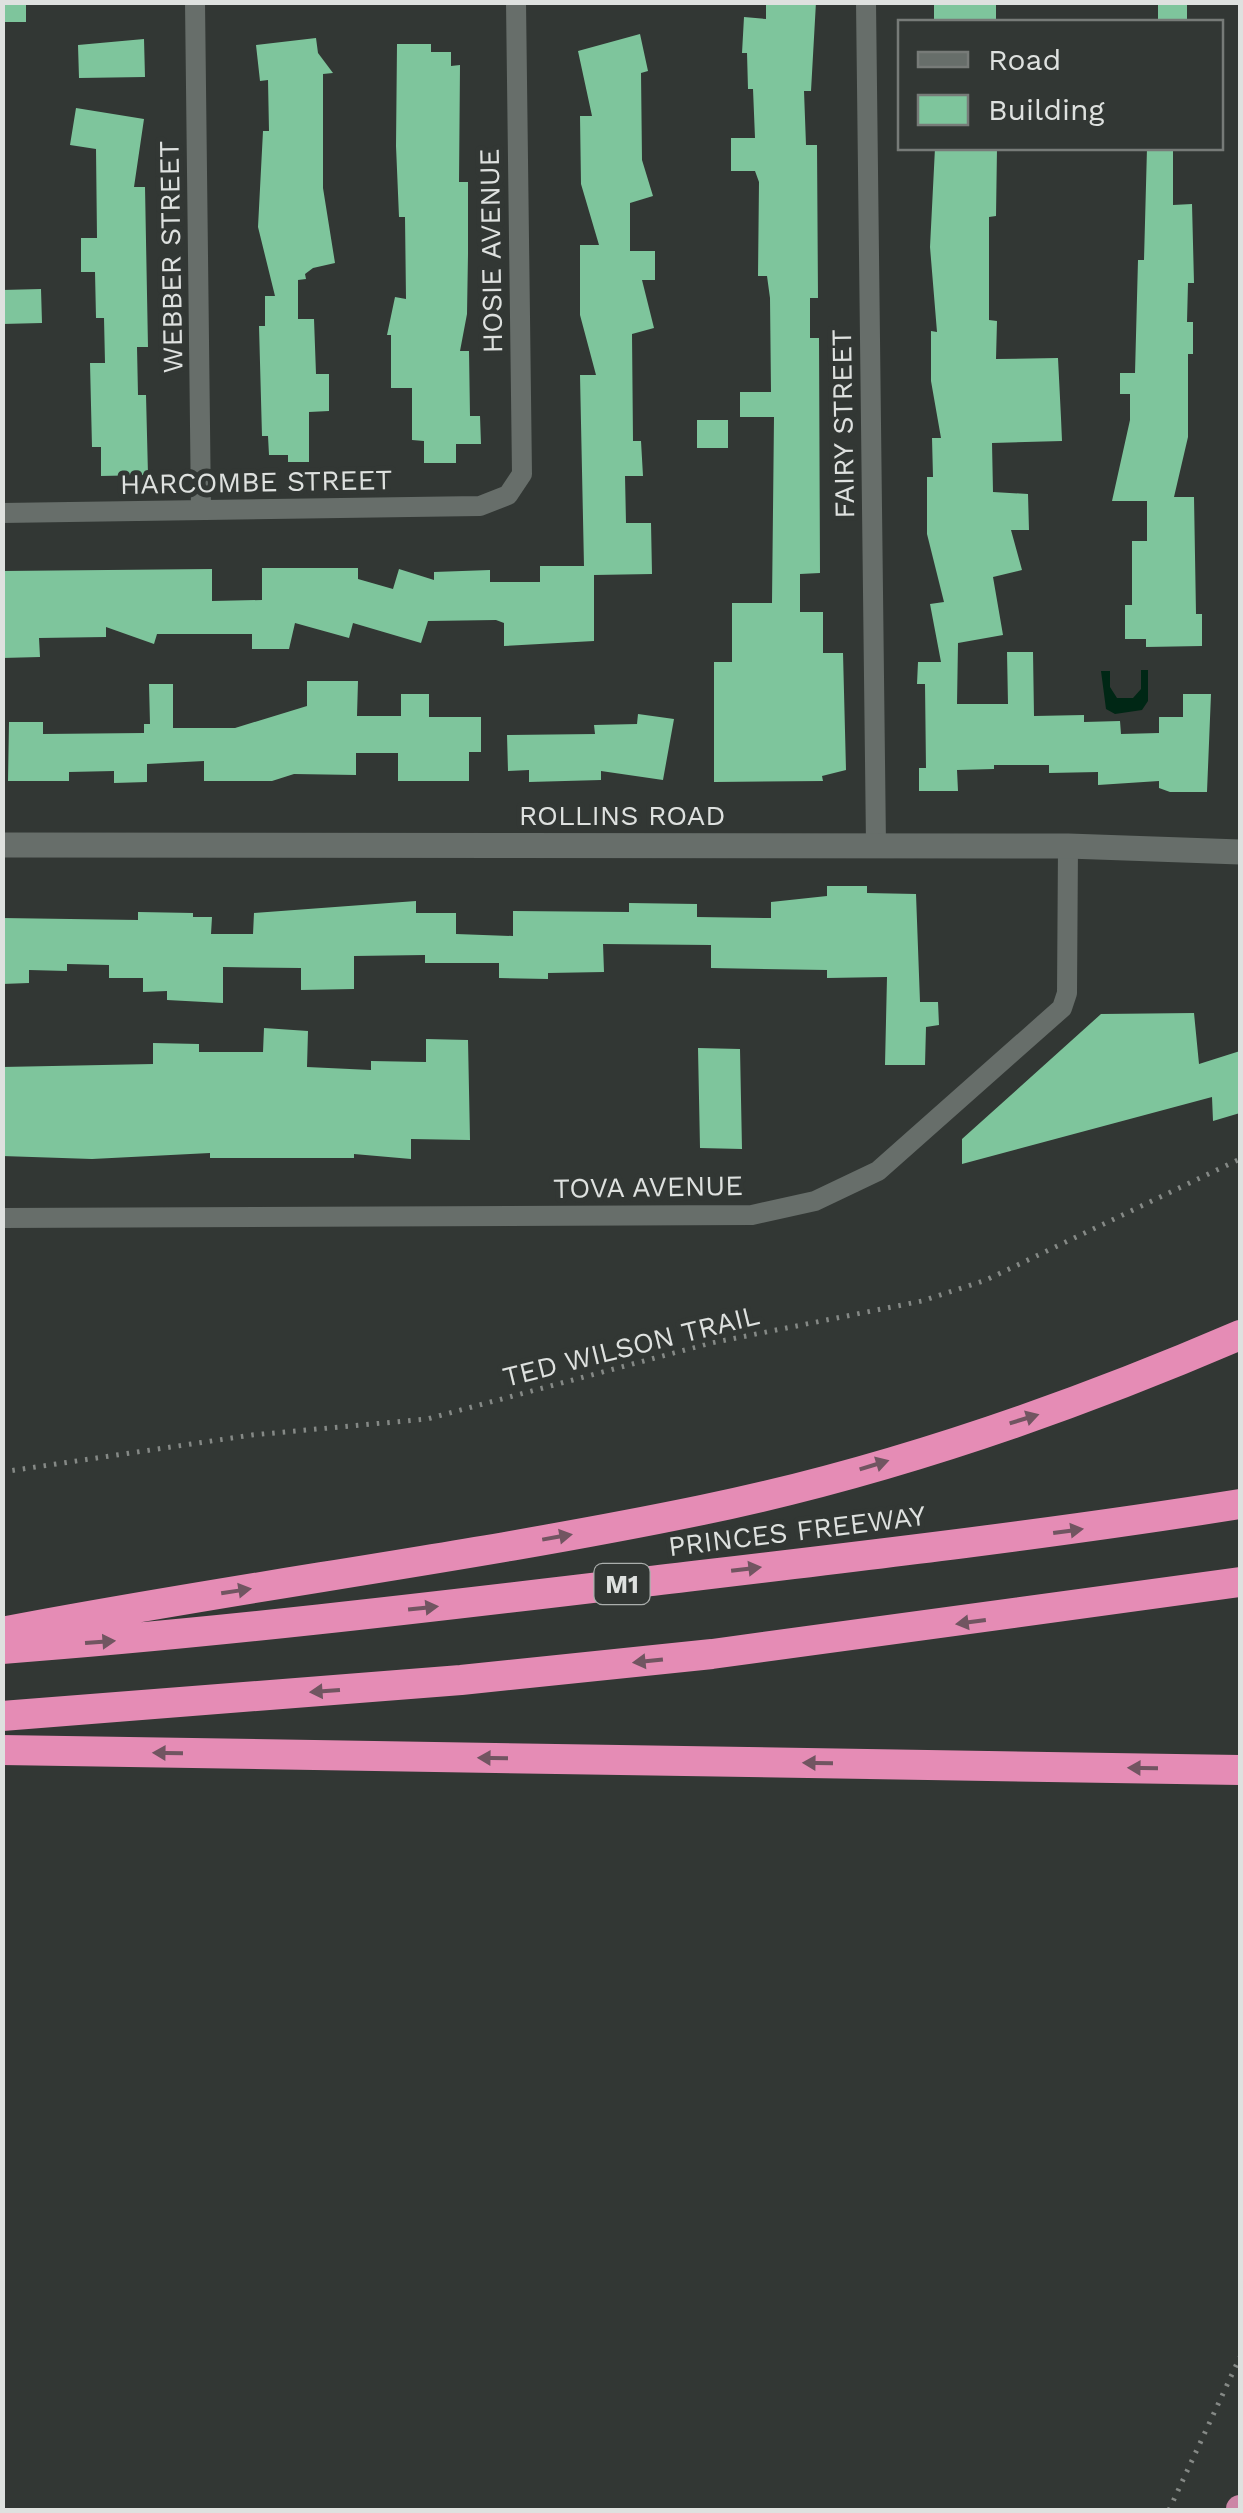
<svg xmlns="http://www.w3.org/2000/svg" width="1243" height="2513" viewBox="0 0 1243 2513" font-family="'Work Sans',sans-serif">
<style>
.water{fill:#002715}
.building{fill:#7ec59c}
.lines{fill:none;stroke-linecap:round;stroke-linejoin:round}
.path{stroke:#858986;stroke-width:5;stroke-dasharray:2.5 8;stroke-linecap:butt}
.minor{stroke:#676e6a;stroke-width:20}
.tertiary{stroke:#676e6a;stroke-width:25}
.trunk{stroke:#cc86a6;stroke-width:28}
.motorway{stroke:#e58cb5;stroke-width:30}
.oneway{fill:#715561}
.labels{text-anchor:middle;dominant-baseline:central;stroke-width:10;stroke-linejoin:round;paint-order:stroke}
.shield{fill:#323734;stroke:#aaaeac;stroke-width:2.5}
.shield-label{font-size:25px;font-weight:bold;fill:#dee1df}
.street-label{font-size:28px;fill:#dee1df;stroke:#323734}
</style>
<rect width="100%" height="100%" fill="#323734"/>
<!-- water -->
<path class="water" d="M 1141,670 L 1148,670 L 1148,701 L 1142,710 L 1115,714 L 1106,709 L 1101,671 L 1110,671 L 1110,687 L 1117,698 L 1133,698 L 1141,689 Z"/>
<!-- building -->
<path class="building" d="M 2,2 L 26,2 L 26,22 L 2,22 Z
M 766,2 L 816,2 L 811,91 L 804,91 L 806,145 L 817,145 L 818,298 L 810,298 L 810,338 L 819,338 L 820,573 L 800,574 L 800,612 L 823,612 L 823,653 L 843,653 L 846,770 L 822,776 L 823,781 L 714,782 L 714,662 L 732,662 L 732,603 L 772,603 L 774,417 L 740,417 L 740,392 L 771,392 L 770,298 L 767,276 L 758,276 L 759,182 L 755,171 L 731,171 L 731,138 L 755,138 L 753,89 L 748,89 L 747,53 L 742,53 L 744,17 L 766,19 Z
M 934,2 L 996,2 L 996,22 L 934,22 Z
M 1158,2 L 1187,2 L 1187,22 L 1158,22 Z
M 640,34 L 648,71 L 641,73 L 642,160 L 653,196 L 630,203 L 630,251 L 655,251 L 655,280 L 642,280 L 654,328 L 632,334 L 633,441 L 641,441 L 643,476 L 625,476 L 626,523 L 651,523 L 652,574 L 594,575 L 594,641 L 504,646 L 504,623 L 496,620 L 428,621 L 421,643 L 353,623 L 349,638 L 295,623 L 289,649 L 252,649 L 252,634 L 157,634 L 154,644 L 106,627 L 106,637 L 39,638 L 40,657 L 2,658 L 3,571 L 212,569 L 212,601 L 262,600 L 262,568 L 358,568 L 358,579 L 393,589 L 399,569 L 434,580 L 434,572 L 490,570 L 490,582 L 540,582 L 540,566 L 584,566 L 580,375 L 596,375 L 580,315 L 580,245 L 599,245 L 581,184 L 580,116 L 592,116 L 578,51 Z
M 316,38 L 318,53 L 333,73 L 323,74 L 323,188 L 335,263 L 313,268 L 305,274 L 306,279 L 298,280 L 298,319 L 314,319 L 316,374 L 329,374 L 329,411 L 309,412 L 309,462 L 288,462 L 288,455 L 269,455 L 268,436 L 262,436 L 259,326 L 265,326 L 265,296 L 275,296 L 258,227 L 263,131 L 269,131 L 268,80 L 260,81 L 256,45 Z
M 144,39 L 145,77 L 79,78 L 78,45 Z
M 397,44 L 431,44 L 431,52 L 451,52 L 451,66 L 460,65 L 459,182 L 468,182 L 468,254 L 467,314 L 460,351 L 469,351 L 470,416 L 480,416 L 481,444 L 456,444 L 456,463 L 424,463 L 424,441 L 412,440 L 412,388 L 391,388 L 391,335 L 387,335 L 395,297 L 406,299 L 405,217 L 399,217 L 396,146 Z
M 76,108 L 144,119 L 134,187 L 145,187 L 148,347 L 137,347 L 138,395 L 146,395 L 148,475 L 101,476 L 101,447 L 92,447 L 90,363 L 105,363 L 104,318 L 96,318 L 95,272 L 81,272 L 81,238 L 97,238 L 96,149 L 70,145 Z
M 935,148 L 997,148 L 996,216 L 989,217 L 989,320 L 997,321 L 996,359 L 1058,358 L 1061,418 L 1062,441 L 992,443 L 993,492 L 1028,494 L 1029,530 L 1011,530 L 1022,570 L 993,577 L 1003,635 L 958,643 L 957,704 L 1008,704 L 1007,652 L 1033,652 L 1034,716 L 1084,715 L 1084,722 L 1120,721 L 1121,734 L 1159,733 L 1159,717 L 1183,717 L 1183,694 L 1211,694 L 1207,792 L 1170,792 L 1159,788 L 1159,781 L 1098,785 L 1098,772 L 1049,773 L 1049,765 L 994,765 L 994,769 L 957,770 L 958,791 L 919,791 L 919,768 L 926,768 L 925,684 L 917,684 L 918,662 L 941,662 L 930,604 L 944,602 L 927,534 L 927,477 L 933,477 L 932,438 L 941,438 L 931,381 L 931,331 L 937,332 L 930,247 Z
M 1147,148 L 1173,148 L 1173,205 L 1192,204 L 1194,283 L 1188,283 L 1187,322 L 1193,322 L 1193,354 L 1188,354 L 1188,437 L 1174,497 L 1194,497 L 1196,614 L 1202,614 L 1202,646 L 1146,647 L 1146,639 L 1125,639 L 1125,605 L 1132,605 L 1132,541 L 1147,541 L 1147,501 L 1112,501 L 1130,420 L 1130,394 L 1120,394 L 1120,373 L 1135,373 L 1138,260 L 1144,260 Z
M 41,289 L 42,323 L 2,324 L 2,290 Z
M 697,420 L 728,420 L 728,448 L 697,448 Z
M 307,681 L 358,681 L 357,716 L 401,716 L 401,694 L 429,694 L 429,717 L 481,717 L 481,752 L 469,752 L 469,781 L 398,781 L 398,753 L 356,753 L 356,775 L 294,774 L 272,781 L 204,781 L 204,761 L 147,764 L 147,782 L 114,783 L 114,771 L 69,772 L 69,781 L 8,781 L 9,722 L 43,722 L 43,734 L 144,733 L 144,724 L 150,724 L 149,684 L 173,684 L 173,728 L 235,728 L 307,706 Z
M 638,714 L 674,719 L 663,780 L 601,771 L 601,780 L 529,782 L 529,770 L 508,771 L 507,735 L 595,734 L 594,725 L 637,724 Z
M 827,886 L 867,886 L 867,893 L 916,894 L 920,1002 L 938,1002 L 939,1025 L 926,1027 L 925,1065 L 885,1065 L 887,977 L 827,978 L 827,970 L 711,968 L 711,945 L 603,944 L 604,972 L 548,973 L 548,979 L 499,978 L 499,963 L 425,963 L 425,955 L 354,956 L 354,989 L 301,990 L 301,968 L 223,967 L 223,1003 L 167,1000 L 167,991 L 143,992 L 143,978 L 109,978 L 109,965 L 67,964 L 67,971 L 29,970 L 29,983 L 2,984 L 2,918 L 138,920 L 138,912 L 193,913 L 193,917 L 212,917 L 211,934 L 253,934 L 254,913 L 416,901 L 416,913 L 456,913 L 456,934 L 513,936 L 513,911 L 629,912 L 629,903 L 697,904 L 697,917 L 771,918 L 771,902 L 827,896 Z
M 1194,1013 L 1199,1064 L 1240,1051 L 1240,1113 L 1213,1121 L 1212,1097 L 962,1164 L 962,1139 L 1101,1014 Z
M 264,1028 L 308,1031 L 307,1067 L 371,1070 L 371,1061 L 426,1062 L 426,1039 L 468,1040 L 470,1140 L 411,1139 L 411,1159 L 354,1154 L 354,1158 L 210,1158 L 210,1153 L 92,1159 L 2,1156 L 2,1067 L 153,1064 L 153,1043 L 199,1044 L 199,1052 L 263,1052 Z
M 698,1048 L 740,1049 L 742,1149 L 700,1148 Z"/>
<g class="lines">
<!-- path -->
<path class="path" d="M 2,1472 L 252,1435 L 427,1419 L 711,1343 L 922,1301 L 986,1280 L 1240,1159
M 1169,2510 L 1240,2357"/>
<!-- minor -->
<path class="minor" d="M 195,2 L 201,510
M 866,2 L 876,845
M 2,513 L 480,506 L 508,495 L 522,474 L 516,2
M 2,1218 L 752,1215 L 815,1201 L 878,1171 L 1062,1008 L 1067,993 L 1068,846"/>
<!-- tertiary -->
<path class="tertiary" d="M 2,845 L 1068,846 L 1240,852"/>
<!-- trunk -->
<path class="trunk" d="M 1240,2510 L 1240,2509"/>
<!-- motorway -->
<path class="motorway" d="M 2,1632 C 235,1587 470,1558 702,1510 C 886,1472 1068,1409 1240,1335
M 2,1649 C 214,1633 424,1608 634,1583 C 836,1559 1039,1536 1240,1504
M 2,1716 L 461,1680 L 712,1654 L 1240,1582
M 2,1750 L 1240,1770"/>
</g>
<!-- one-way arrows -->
<defs><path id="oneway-solid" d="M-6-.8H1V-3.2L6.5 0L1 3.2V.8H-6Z" transform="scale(2.5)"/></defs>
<g class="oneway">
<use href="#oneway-solid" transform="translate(1024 1419) rotate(-17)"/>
<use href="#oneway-solid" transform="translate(874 1465) rotate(-17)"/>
<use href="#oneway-solid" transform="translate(1068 1531) rotate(-8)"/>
<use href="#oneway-solid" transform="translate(557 1537) rotate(-10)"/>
<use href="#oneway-solid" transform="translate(746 1569) rotate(-7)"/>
<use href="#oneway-solid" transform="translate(236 1591) rotate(-9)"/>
<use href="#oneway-solid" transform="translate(423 1608) rotate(-6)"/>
<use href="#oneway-solid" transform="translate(971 1622) rotate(172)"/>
<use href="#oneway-solid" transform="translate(100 1642) rotate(-4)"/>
<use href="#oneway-solid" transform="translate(648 1661) rotate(174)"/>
<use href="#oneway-solid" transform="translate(325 1691) rotate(176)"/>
<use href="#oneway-solid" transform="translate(168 1753) rotate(-179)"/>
<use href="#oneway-solid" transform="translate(493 1758) rotate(-179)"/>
<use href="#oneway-solid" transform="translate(818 1763) rotate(-179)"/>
<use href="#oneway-solid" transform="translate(1143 1768) rotate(-179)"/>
</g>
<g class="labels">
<!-- shield labels -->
<rect class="shield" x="594.5" y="1564" width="55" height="40" rx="8"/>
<g class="shield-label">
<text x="622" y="1584">M1</text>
</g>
<!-- street labels -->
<g class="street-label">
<text transform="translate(491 251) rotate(-91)">HOSIE AVENUE</text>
<text transform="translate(171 257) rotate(-91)">WEBBER STREET</text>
<text transform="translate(843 424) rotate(-91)">FAIRY STREET</text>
<text transform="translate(256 482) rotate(-1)">HARCOMBE STREET</text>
<text x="622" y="815">ROLLINS ROAD</text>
<text transform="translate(648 1187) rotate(-1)">TOVA AVENUE</text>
<text transform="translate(631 1346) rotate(-14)">TED WILSON TRAIL</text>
<text transform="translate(797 1531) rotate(-7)">PRINCES FREEWAY</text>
</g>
</g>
<!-- border -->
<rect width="1243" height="2513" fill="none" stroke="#dee1df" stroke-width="10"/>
<!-- legend -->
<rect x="898" y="20" width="325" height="130" fill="#323734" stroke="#777b78" stroke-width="2.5"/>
<rect x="918" y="52" width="50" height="15" fill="#676e6a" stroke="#777b78" stroke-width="2.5"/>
<text x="988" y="70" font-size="30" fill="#dee1df">Road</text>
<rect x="918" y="95" width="50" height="30" fill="#7ec59c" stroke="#777b78" stroke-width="2.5"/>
<text x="988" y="120" font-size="30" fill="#dee1df">Building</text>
</svg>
